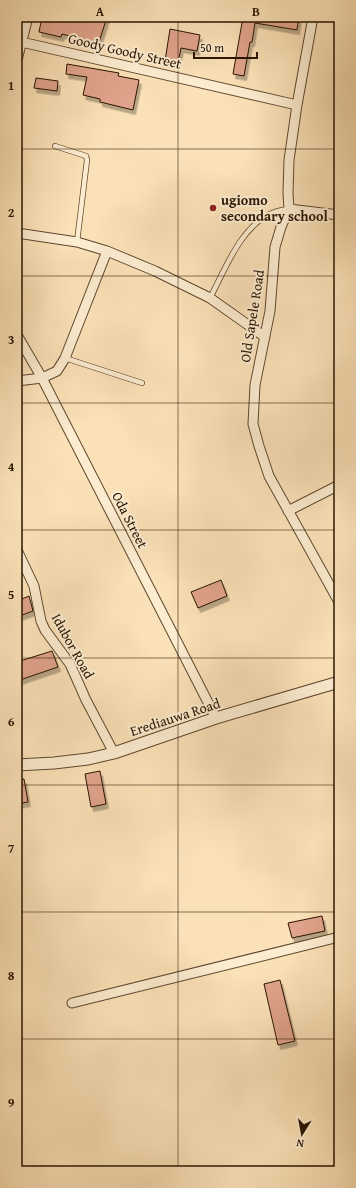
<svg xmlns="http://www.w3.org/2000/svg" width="356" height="1188" viewBox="0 0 356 1188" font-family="'Gentium Book Plus',serif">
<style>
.building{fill:#e0a38b;stroke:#291400;filter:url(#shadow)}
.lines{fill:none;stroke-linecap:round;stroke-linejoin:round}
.service-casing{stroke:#5e472e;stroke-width:6}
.minor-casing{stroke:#5e472e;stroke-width:11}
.tertiary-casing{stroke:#5e472e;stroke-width:13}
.service{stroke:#fcecd0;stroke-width:4.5}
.minor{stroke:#fcecd0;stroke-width:9}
.tertiary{stroke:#fcecd0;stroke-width:11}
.grid{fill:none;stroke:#291400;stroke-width:1;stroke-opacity:0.55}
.poi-dot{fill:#8f2418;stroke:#fcecd0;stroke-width:1.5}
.labels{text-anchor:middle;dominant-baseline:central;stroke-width:4;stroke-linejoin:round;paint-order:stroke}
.street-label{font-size:14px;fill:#291400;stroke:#fcecd0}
.poi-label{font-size:14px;font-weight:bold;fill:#291400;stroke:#fcecd0;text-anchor:start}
.neatline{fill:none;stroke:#291400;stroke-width:1.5}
.grid-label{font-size:13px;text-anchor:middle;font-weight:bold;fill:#291400}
</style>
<defs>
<filter id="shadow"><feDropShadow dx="2.5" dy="4.5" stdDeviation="0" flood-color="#0004"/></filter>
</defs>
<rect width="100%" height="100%" fill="#fbe1b7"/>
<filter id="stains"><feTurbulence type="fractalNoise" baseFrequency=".005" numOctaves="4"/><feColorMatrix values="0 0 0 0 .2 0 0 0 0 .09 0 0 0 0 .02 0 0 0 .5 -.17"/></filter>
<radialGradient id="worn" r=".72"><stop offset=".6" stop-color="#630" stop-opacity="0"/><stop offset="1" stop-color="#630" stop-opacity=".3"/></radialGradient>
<!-- building -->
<path class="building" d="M 42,17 L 107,17 L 98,45 L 85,41 L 86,40 L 62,34 L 61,37 L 39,32 Z
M 243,17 L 299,17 L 297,30 L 255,23 L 252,42 L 250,42 L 244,76 L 233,74 Z
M 170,29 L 200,35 L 197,51 L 181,48 L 178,63 L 165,61 Z
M 67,64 L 119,73 L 118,76 L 139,80 L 133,110 L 100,102 L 100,99 L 83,95 L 87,77 L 66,74 Z
M 36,78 L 58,81 L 57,91 L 34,88 Z
M 221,580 L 227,596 L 198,608 L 191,592 Z
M 29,596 L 33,611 L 17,617 L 17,601 Z
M 52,651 L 58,667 L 17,681 L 17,662 Z
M 100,771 L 106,804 L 91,807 L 85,774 Z
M 24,779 L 28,802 L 17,804 L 17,780 Z
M 322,916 L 325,931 L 292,938 L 288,923 Z
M 280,980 L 295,1041 L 278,1045 L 264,984 Z"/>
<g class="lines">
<!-- service casing -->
<g class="service-casing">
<path id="service" d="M 55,146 L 86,156 L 87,160 L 77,242
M 210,298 C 225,270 240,228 270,214 C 275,211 282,210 288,209
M 65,358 L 142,383"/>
</g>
<!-- minor casing -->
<g class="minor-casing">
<path id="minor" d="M 313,17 L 297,105 L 289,160 L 288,193 L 289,209 L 281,227 L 275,247 L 270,311 L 255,385 L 253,424 L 259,446 L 269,476 L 339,602
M 17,41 L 297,105
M 17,60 L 28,17
M 289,209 L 339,215
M 17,233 L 77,242 L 107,251 L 155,271 L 210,298 L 265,337
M 17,335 L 42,378 L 216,718
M 17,381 L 42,378 L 57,371 L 65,358 L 107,251
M 288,511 L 339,485
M 17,550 L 34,586 L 41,621 L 45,630 L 70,664 L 86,700 L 114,753
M 72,1003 L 339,937"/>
</g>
<!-- tertiary casing -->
<g class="tertiary-casing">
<path id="tertiary" d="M 17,765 L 54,763 L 88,759 L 114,753 L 216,718 L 339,682"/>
</g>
<!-- service -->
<use href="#service" class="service"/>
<!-- minor -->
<use href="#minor" class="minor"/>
<!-- tertiary -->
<use href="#tertiary" class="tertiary"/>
</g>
<!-- grid -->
<path class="grid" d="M 178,17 L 178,1171M 17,149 L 339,149M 17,276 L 339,276M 17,403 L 339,403M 17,530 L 339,530M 17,658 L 339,658M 17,785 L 339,785M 17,912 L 339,912M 17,1039 L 339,1039"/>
<!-- markers -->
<circle class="poi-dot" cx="213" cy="208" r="4"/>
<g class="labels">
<!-- street labels -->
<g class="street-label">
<text transform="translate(125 51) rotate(13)">Goody Goody Street</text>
<text transform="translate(252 316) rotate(-81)">Old Sapele Road</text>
<text transform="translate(130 520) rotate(63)">Oda Street</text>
<text transform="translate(73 646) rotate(61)">Idubor Road</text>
<text transform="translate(175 717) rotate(-18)">Erediauwa Road</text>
</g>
<!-- poi labels -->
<g class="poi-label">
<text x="221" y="200">ugiomo<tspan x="221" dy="16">secondary school</tspan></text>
</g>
</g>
<!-- margin -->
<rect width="356" height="1188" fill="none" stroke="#fbe1b7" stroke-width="44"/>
<!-- north arrow -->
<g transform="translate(302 1134) rotate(191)" stroke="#fcecd0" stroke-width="3" paint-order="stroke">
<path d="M0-3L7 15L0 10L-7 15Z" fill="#291400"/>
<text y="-6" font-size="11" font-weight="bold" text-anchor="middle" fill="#291400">N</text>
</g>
<!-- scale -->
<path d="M194 52v6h63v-6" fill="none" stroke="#291400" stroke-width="2"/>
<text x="200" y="52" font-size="12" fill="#291400" stroke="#fcecd0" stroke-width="3" paint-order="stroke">50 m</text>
<rect x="22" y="22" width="312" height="1144" class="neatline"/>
<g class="grid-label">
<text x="100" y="16">A</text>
<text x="256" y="16">B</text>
<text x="11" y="90">1</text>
<text x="11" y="217">2</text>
<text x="11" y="344">3</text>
<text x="11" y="471">4</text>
<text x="11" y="599">5</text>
<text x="11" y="726">6</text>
<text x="11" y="853">7</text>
<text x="11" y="980">8</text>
<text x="11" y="1107">9</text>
</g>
<rect width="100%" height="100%" filter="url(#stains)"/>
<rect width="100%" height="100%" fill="url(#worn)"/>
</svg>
